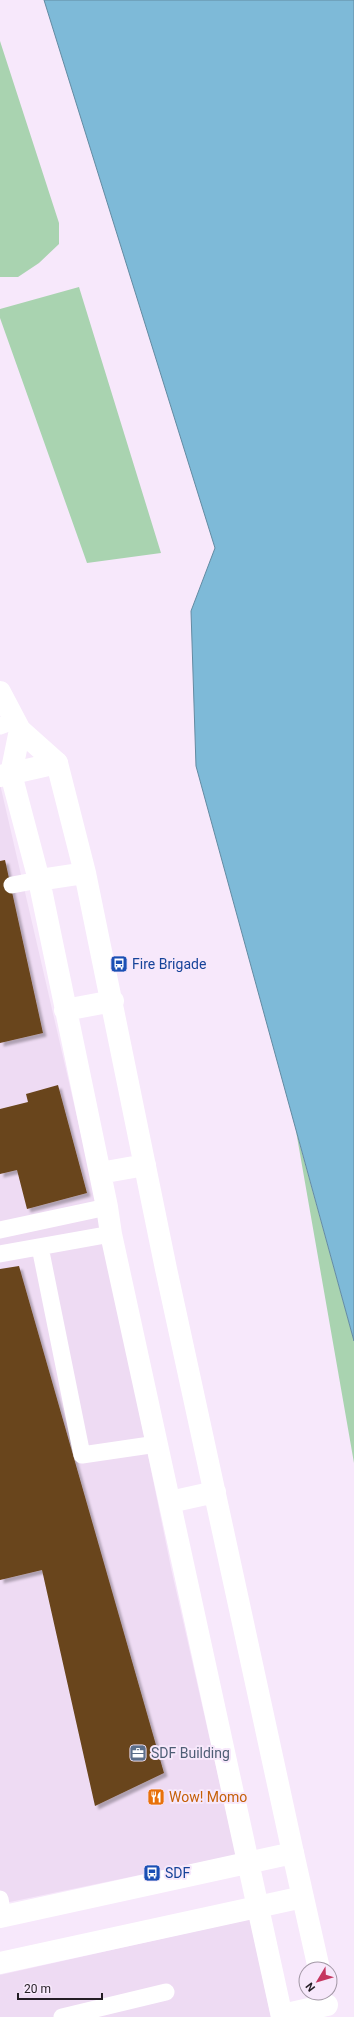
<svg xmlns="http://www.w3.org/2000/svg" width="354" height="2017" viewBox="0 0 354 2017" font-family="Roboto,sans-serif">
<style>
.built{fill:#eedbf3}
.green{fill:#a9d3b0}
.water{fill:#7ebad8;stroke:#638ba2}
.building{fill:#69441b;filter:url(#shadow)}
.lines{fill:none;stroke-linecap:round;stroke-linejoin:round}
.service{stroke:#fff;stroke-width:17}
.minor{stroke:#fff;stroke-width:22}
.tertiary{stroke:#fff;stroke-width:22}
.secondary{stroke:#fff;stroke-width:22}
.labels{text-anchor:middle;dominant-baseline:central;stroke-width:4;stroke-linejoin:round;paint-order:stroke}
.transit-label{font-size:14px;fill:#164399;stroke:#f7e8fb;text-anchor:start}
.service-label{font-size:14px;fill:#4e5e75;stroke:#f7e8fb;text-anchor:start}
.food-label{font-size:14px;fill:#c56008;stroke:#f7e8fb;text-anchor:start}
</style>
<defs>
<filter id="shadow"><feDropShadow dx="3.5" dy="3.5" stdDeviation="1" flood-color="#0004"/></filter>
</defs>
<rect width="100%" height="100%" fill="#f7e8fb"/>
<!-- built -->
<path class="built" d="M 0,784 L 95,1195 L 171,1568 L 236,1855 L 0,1904 Z
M 250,1919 L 271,2017 L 0,2017 L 0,1975 Z"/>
<!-- green -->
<path class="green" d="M 0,41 L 59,223 L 59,244 L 39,263 L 18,277 L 0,277 Z
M 79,287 L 161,553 L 87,563 L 0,318 L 0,309 Z
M 296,1131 L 354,1341 L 354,1463 Z"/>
<!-- water -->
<path class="water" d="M 44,0 L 354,0 L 354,1341 L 196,766 L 191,611 L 215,548 Z"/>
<!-- building -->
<path class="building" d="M 5,860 L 43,1033 L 0,1043 L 0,861 Z
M 58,1085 L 87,1193 L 27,1209 L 17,1170 L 0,1174 L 0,1109 L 28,1102 L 26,1094 Z
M 19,1266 L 164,1773 L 95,1806 L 42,1570 L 0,1580 L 0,1269 Z"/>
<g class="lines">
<!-- service -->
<path class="service" d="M 0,726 L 16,720
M 12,885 L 39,880
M 0,1230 L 107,1207
M 40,1247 L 82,1455 L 157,1444
M 0,1254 L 111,1234
M 0,1899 L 3,1916
M 62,2017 L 166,1992"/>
<!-- minor -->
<path class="minor" d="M 0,776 L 57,763"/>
<!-- tertiary -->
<path class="tertiary" d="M 0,692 L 20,730 L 57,763 L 85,873 L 166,1269 L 293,1853
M 20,730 L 11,774 L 39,880 L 107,1207 L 111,1234 L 248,1862
M 39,880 L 85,873
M 65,1010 L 113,1001
M 100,1173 L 145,1165
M 170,1502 L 215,1492"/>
<!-- secondary -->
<path class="secondary" d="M 248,1862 L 282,2017
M 0,1917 L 293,1853 L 319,1969
M 0,1963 L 303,1897
M 282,2015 L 327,2005"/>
</g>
<!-- icons -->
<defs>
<g id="bus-square" transform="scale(0.9)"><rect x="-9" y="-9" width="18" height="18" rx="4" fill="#1a4fb4" stroke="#f7e8fb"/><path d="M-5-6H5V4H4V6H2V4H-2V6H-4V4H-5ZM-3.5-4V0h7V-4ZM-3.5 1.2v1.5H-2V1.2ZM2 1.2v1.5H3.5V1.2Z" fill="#fff"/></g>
<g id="office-square" transform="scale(0.9)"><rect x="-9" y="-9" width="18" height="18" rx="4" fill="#5c6f8a" stroke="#f7e8fb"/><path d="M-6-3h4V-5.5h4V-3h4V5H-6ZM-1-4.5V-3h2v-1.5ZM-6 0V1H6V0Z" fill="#fff"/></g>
<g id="restaurant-square" transform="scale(0.9)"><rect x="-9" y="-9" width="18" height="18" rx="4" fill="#e8710a" stroke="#f7e8fb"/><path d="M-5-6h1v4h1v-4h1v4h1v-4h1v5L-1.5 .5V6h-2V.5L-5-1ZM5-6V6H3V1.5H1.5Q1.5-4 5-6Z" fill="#fff"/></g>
</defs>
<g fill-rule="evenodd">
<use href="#bus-square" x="119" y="964"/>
<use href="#office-square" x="138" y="1753"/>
<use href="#restaurant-square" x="156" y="1797"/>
<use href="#bus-square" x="152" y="1873"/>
</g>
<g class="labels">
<!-- transit labels -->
<g class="transit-label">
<text x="132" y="964">Fire Brigade</text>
<text x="165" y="1873">SDF</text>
</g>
<!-- service labels -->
<g class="service-label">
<text x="151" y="1753">SDF Building</text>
</g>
<!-- food labels -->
<g class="food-label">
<text x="169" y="1797">Wow! Momo</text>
</g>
</g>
<!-- north arrow -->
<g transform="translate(318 1981) rotate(232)"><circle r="19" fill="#f7e8fb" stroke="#a297a5"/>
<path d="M0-3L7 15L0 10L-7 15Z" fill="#c5365f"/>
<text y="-6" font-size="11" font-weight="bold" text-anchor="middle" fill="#231d24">N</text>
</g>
<!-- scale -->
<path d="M18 1993v6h84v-6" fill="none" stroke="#231d24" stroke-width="2"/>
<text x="24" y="1993" font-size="12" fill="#231d24" stroke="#f7e8fb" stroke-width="3" paint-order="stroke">20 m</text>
</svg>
